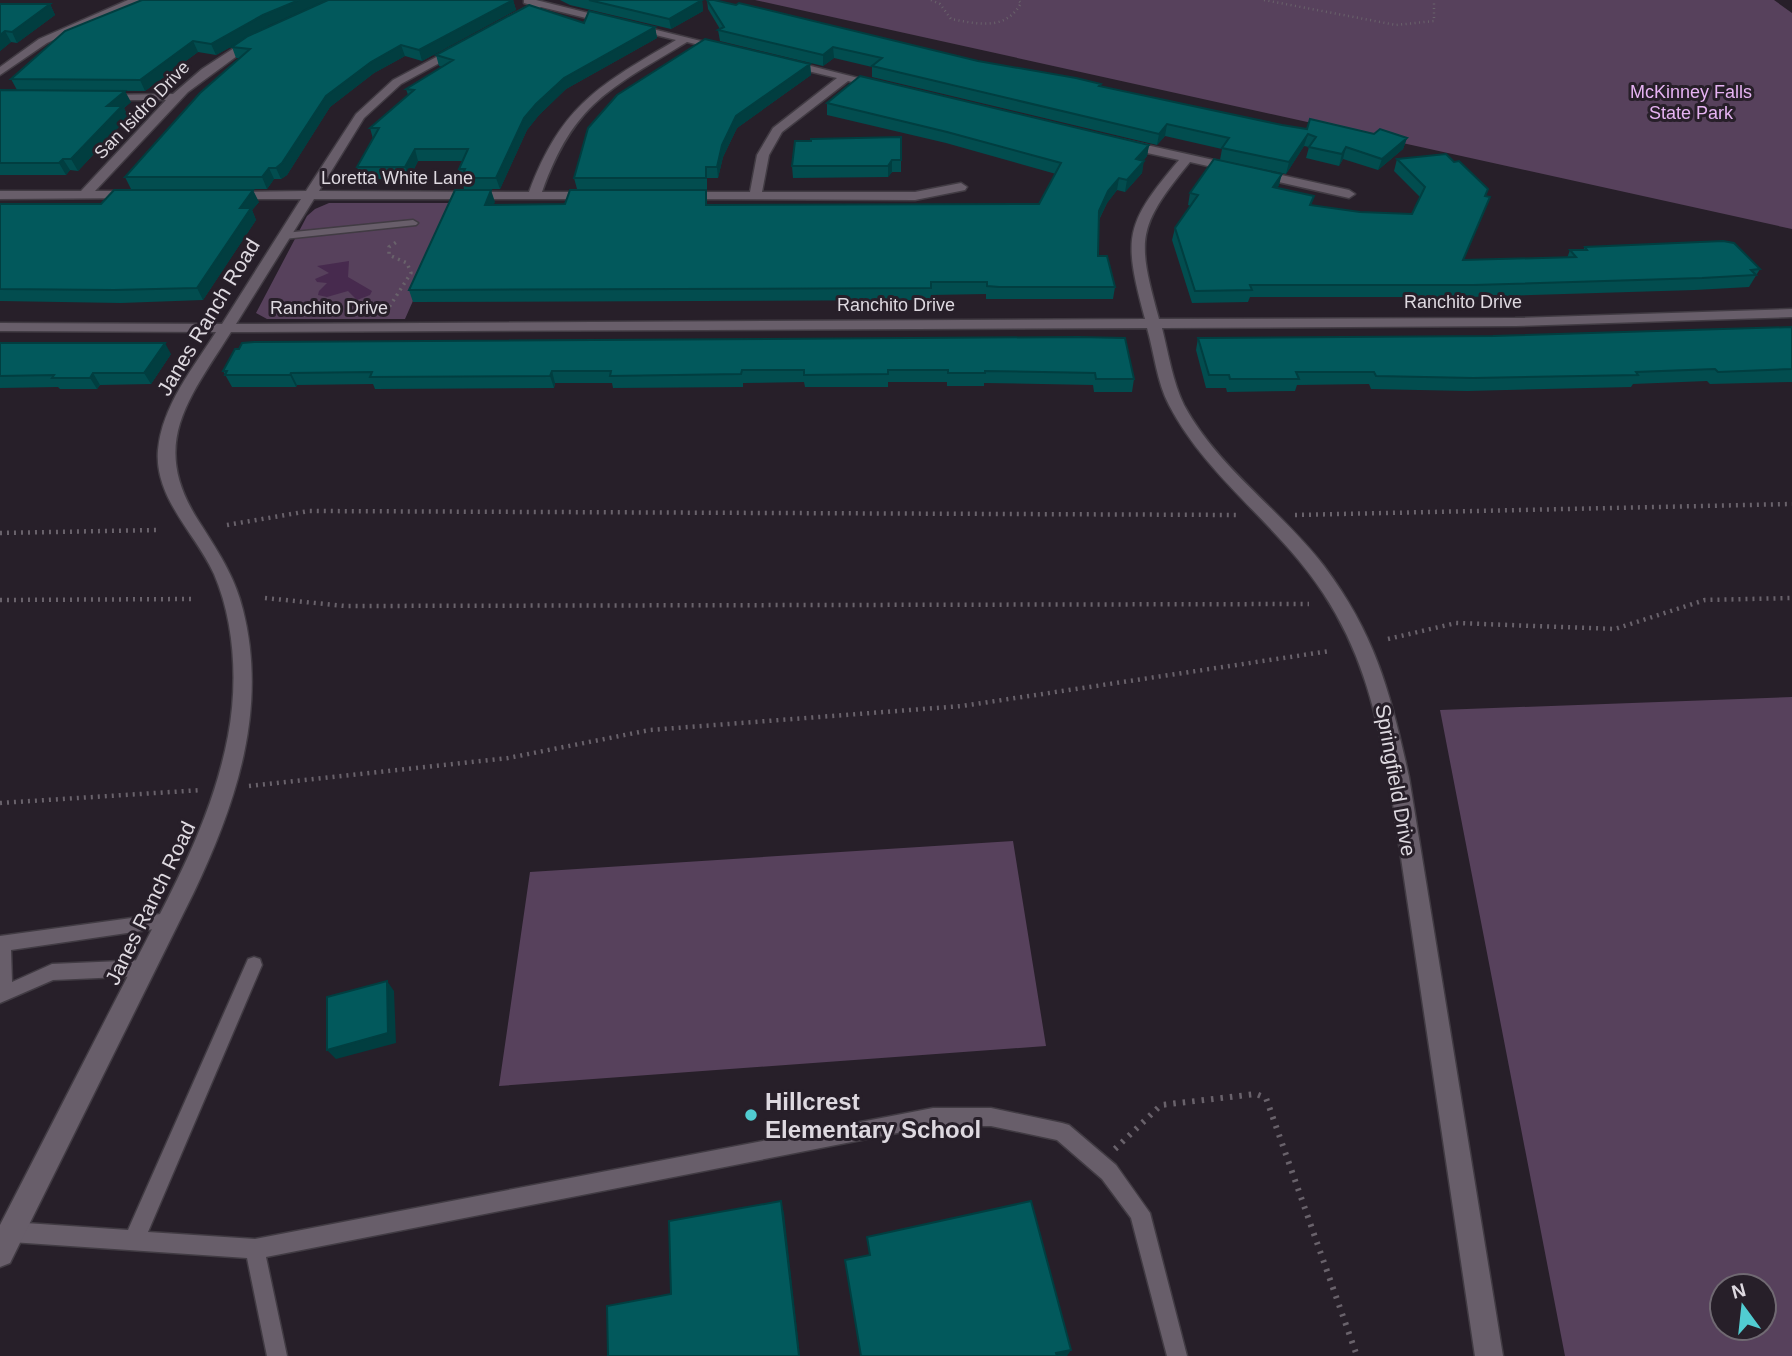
<svg xmlns="http://www.w3.org/2000/svg" width="1792" height="1356" viewBox="0 0 1792 1356" font-family="Helvetica,sans-serif">
<style>
.green{fill:#57415c;fill-rule:evenodd}
.water{fill:#472a4e}
.lines{fill:none;stroke-linecap:round;stroke-linejoin:round}
.service-casing{stroke:#413b43;stroke-width:3}
.minor-casing{stroke:#413b43;stroke-width:3}
.path-far3{stroke:#69626b;stroke-width:2.5;stroke-dasharray:1 3.5;stroke-linecap:butt}
.path-far2{stroke:#69626b;stroke-width:3.5;stroke-dasharray:2 4.5;stroke-linecap:butt}
.path-far1{stroke:#69626b;stroke-width:4.5;stroke-dasharray:2 5;stroke-linecap:butt}
.path{stroke:#69626b;stroke-width:6;stroke-dasharray:2.5 7;stroke-linecap:butt}
.service{fill:#685e6a;fill-rule:evenodd}
.minor{fill:#685e6a;fill-rule:evenodd}
.wall{fill:#024d4f}
.shaded-wall{fill:#013e40}
.building{fill:#02595c;stroke:#013e40;stroke-width:2}
.poi-dot{fill:#51ccd1;stroke:#271f29;stroke-width:2.5}
.labels{text-anchor:middle;dominant-baseline:central;stroke-width:6;stroke-linejoin:round;paint-order:stroke}
.far-park-label{font-size:18px;fill:#e6b3f2;stroke:#271f29}
.far-street-label{font-size:18px;fill:#ded9e0;stroke:#271f29}
.street-label{font-size:21px;fill:#ded9e0;stroke:#271f29}
.near-poi-label{font-size:24px;font-weight:bold;fill:#ded9e0;stroke:#271f29;text-anchor:start}
</style>
<rect width="100%" height="100%" fill="#271f29"/>
<!-- green -->
<path class="green" d="M 755,0 L 1774,0 L 1792,13 L 1792,229 Z
M 329,203 L 456,203 L 405,319 L 267,319 L 256,313 L 307,216 L 315,209 Z
M 1792,697 L 1792,1356 L 1565,1356 L 1440,710 ZM 1722,1286 L 1764,1286 L 1764,1328 L 1722,1328 Z
M 1013,841 L 1046,1046 L 499,1086 L 530,872 Z"/>
<!-- water -->
<path class="water" d="M 349,261 L 348,277 L 372,291 L 370,295 L 357,300 L 348,291 L 327,297 L 318,295 L 319,291 L 327,283 L 317,282 L 315,279 L 329,273 L 317,266 Z"/>
<g class="lines">
<!-- service casing -->
<g class="service-casing">
<path id="service" d="M 413,220 L 418,223 L 416,225 L 284,239 L 279,236 L 284,233 Z
M 168,913 L 174,915 L 176,920 L 174,925 L 168,927 L 11,950 L 12,982 L 52,964 L 144,960 L 150,962 L 152,968 L 150,974 L 144,976 L 53,980 L 0,1003 L 0,936 Z
M 254,957 L 260,959 L 262,965 L 148,1232 L 255,1239 L 933,1108 L 991,1108 L 1062,1123 L 1069,1125 L 1116,1165 L 1150,1213 L 1187,1356 L 1167,1356 L 1131,1218 L 1102,1179 L 1057,1140 L 991,1126 L 933,1126 L 266,1257 L 287,1356 L 267,1356 L 247,1258 L 11,1242 L 4,1239 L 1,1232 L 4,1225 L 11,1222 L 128,1230 L 248,959 Z"/>
</g>
<!-- minor casing -->
<g class="minor-casing">
<path id="minor" d="M 128,0 L 141,0 L 47,43 L 0,75 L 0,67 L 39,39 Z
M 524,0 L 536,0 L 729,48 L 724,51 L 687,42 C 610,89 574,102 542,192 L 594,192 L 600,196 L 598,199 L 314,199 L 236,324 L 1145,319 C 1123,237 1124,225 1179,160 L 1120,147 L 1120,141 L 1124,140 L 1349,190 L 1355,194 L 1349,198 L 1190,162 C 1136,228 1137,239 1159,319 L 1515,318 L 1792,309 L 1792,317 L 1515,326 L 1162,328 C 1168,352 1173,383 1184,405 C 1218,468 1281,510 1324,566 C 1376,635 1391,695 1409,777 L 1503,1356 L 1475,1356 L 1389,777 C 1375,710 1362,652 1323,593 C 1279,525 1207,478 1169,405 C 1157,383 1154,352 1147,328 L 231,332 C 189,399 149,443 198,520 C 217,550 235,576 243,610 C 268,709 236,804 194,892 L 10,1263 L 0,1267 L 0,1225 C 44,1140 87,1055 131,970 C 170,894 212,821 228,736 C 238,684 235,623 214,574 C 196,534 154,498 158,450 C 162,406 193,368 216,332 L 0,331 L 0,323 L 222,324 L 301,199 L 232,199 L 228,198 L 228,192 L 306,191 L 356,114 L 393,80 L 461,44 L 465,45 L 465,49 L 401,84 L 364,118 L 319,191 L 529,192 C 562,104 600,85 676,40 L 541,7 L 516,21 L 508,21 L 508,17 L 531,5 L 524,3 Z
M 251,37 L 260,39 L 188,92 L 95,191 L 135,191 L 141,195 L 139,198 L 0,199 L 0,191 L 81,191 L 166,100 L 103,100 L 97,97 L 99,95 L 173,94 L 202,69 Z
M 787,60 L 886,85 L 880,88 L 848,81 L 782,132 L 769,155 L 762,192 L 915,192 L 961,183 L 967,187 L 965,190 L 915,200 L 676,199 L 674,196 L 680,192 L 750,192 L 757,155 L 773,128 L 837,78 L 783,65 L 783,61 Z"/>
</g>
<!-- path-far3 -->
<path class="path-far3" d="M 931,0 L 940,4 L 951,19 C 978,24 1006,31 1021,3 L 1018,0
M 1264,0 L 1396,25 L 1434,21 L 1434,0"/>
<!-- path-far2 -->
<path class="path-far2" d="M 386,312 L 411,273 L 407,263 L 389,255 L 389,247 L 398,241"/>
<!-- path-far1 -->
<path class="path-far1" d="M 1295,515 L 1792,504
M 227,525 L 309,511 L 1240,515
M 0,533 L 158,530
M 265,598 L 345,606 L 1309,604
M 0,600 L 194,599
M 1388,639 L 1456,623 L 1615,629 L 1705,600 L 1792,598
M 249,786 L 508,758 L 650,730 L 962,706 L 1330,651
M 0,803 L 202,790"/>
<!-- path -->
<path class="path" d="M 1115,1149 L 1161,1105 L 1256,1094 L 1266,1098 L 1357,1356"/>
<!-- service -->
<use href="#service" class="service"/>
<!-- minor -->
<use href="#minor" class="minor"/>
</g>
<!-- wall -->
<path class="wall" d="M 513,0 L 516,10 L 422,61 L 405,56 L 374,73 L 330,107 L 287,175 L 281,179 L 274,179 L 267,189 L 131,189 L 125,177 L 239,58 L 236,58 L 232,47 L 245,39 L 216,55 L 198,52 L 145,91 L 17,90 L 11,79 L 268,26 L 250,35 Z
M 560,0 L 702,0 L 703,11 L 671,29 L 570,5 Z
M 707,0 L 714,0 L 978,61 L 1101,84 L 1101,87 L 1282,125 L 1307,129 L 1374,134 L 1407,138 L 1403,149 L 1378,170 L 1343,159 L 1339,166 L 1306,158 L 1309,147 L 1304,146 L 1286,174 L 1220,160 L 1222,149 L 1165,136 L 1157,145 L 872,77 L 872,67 L 834,58 L 823,66 L 720,41 L 718,30 L 720,29 L 708,9 Z
M 0,4 L 50,4 L 55,15 L 17,43 L 11,42 L 0,51 Z
M 584,23 L 655,27 L 657,38 L 566,89 L 539,115 L 527,130 L 500,189 L 464,189 L 459,169 L 463,161 L 418,161 L 409,179 L 361,179 L 357,167 L 373,139 L 370,128 L 408,95 L 406,89 L 442,67 L 439,66 L 436,55 Z
M 810,64 L 811,75 L 737,128 L 723,157 L 718,178 L 707,178 L 707,189 L 577,189 L 574,178 Z
M 0,90 L 131,102 L 124,108 L 128,117 L 78,171 L 70,170 L 66,175 L 0,175 Z
M 827,103 L 1149,145 L 1147,156 L 1143,161 L 1142,173 L 1125,192 L 1117,190 L 1107,203 L 1099,220 L 1098,256 L 1115,287 L 1113,299 L 986,299 L 986,294 L 931,295 L 931,300 L 413,302 L 409,290 L 495,202 L 493,205 L 1039,204 L 1056,174 L 946,143 L 827,115 Z
M 901,137 L 901,172 L 892,172 L 888,177 L 793,178 L 792,166 Z
M 1446,154 L 1463,260 L 1567,258 L 1570,250 L 1583,250 L 1585,247 L 1760,269 L 1749,287 L 1695,290 L 1469,297 L 1250,297 L 1248,302 L 1192,303 L 1172,240 L 1175,228 L 1191,206 L 1188,205 L 1190,193 L 1279,185 L 1277,188 L 1312,205 L 1360,212 L 1412,214 L 1420,197 L 1394,171 L 1397,159 Z
M 259,202 L 252,210 L 256,220 L 203,300 L 121,303 L 0,301 L 0,204 L 101,204 Z
M 1792,327 L 1792,382 L 1710,384 L 1707,381 L 1633,384 L 1631,387 L 1467,391 L 1371,389 L 1369,384 L 1297,385 L 1295,391 L 1227,392 L 1226,388 L 1206,388 L 1196,350 L 1198,338 L 1493,336 Z
M 1078,337 L 1134,379 L 1132,392 L 1094,392 L 1093,385 L 984,383 L 984,386 L 947,386 L 947,382 L 888,382 L 888,387 L 805,387 L 804,382 L 743,383 L 743,387 L 613,388 L 612,383 L 555,383 L 554,388 L 375,389 L 373,384 L 297,385 L 296,387 L 232,387 L 223,371 Z
M 0,343 L 171,354 L 151,384 L 100,385 L 97,389 L 60,389 L 58,387 L 0,388 Z"/>
<!-- shaded-wall -->
<path class="shaded-wall" d="M 299,0 L 327,0 L 268,26 L 216,55 L 211,44 L 263,15 Z
M 513,0 L 516,10 L 422,61 L 419,50 Z
M 702,0 L 703,11 L 671,29 L 669,19 Z
M 50,4 L 55,15 L 17,43 L 12,32 Z
M 655,27 L 657,38 L 566,89 L 539,115 L 527,130 L 500,189 L 496,178 L 524,118 L 536,104 L 564,78 Z
M 5,31 L 11,42 L 0,51 L 0,35 Z
M 193,41 L 198,52 L 145,91 L 140,80 Z
M 401,45 L 405,56 L 374,73 L 330,107 L 287,175 L 281,179 L 276,168 L 326,96 L 371,62 Z
M 833,47 L 834,58 L 823,66 L 823,55 Z
M 810,64 L 811,75 L 737,128 L 723,157 L 718,178 L 717,167 L 722,145 L 736,116 Z
M 125,91 L 131,102 L 124,108 L 128,117 L 78,171 L 71,159 L 107,106 Z
M 1167,124 L 1165,136 L 1157,145 L 1159,134 Z
M 1308,134 L 1304,146 L 1286,174 L 1289,162 Z
M 1407,138 L 1403,149 L 1378,170 L 1382,159 Z
M 1149,145 L 1147,156 L 1135,171 L 1136,159 Z
M 1346,147 L 1343,159 L 1339,166 L 1342,154 Z
M 415,149 L 418,161 L 409,179 L 405,167 Z
M 63,159 L 70,170 L 66,175 L 59,163 Z
M 892,160 L 892,172 L 888,177 L 888,166 Z
M 1144,161 L 1142,173 L 1125,192 L 1127,180 Z
M 269,168 L 274,179 L 267,189 L 262,177 Z
M 1282,174 L 1279,185 L 1270,199 L 1273,187 Z
M 1119,178 L 1117,190 L 1107,203 L 1097,223 L 1099,211 L 1108,191 Z
M 253,190 L 259,202 L 252,210 L 256,220 L 203,300 L 197,288 L 240,208 Z
M 491,190 L 495,202 L 488,217 L 485,205 Z
M 165,343 L 171,354 L 151,384 L 144,373 Z
M 552,371 L 555,383 L 554,388 L 550,376 Z
M 93,373 L 100,385 L 97,389 L 90,378 Z
M 291,373 L 297,385 L 296,387 L 290,375 Z
M 387,981 L 394,991 L 396,1043 L 336,1059 L 327,1050 Z
M 781,1201 L 784,1213 L 800,1356 L 799,1356 Z
M 1071,1350 L 1067,1356 L 1055,1356 L 1056,1353 Z"/>
<!-- building -->
<path class="building" d="M 142,0 L 299,0 L 263,15 L 211,44 L 193,41 L 140,80 L 11,79 L 65,31 Z
M 328,0 L 513,0 L 419,50 L 401,45 L 371,62 L 326,96 L 282,163 L 276,168 L 269,168 L 262,177 L 125,177 L 200,93 L 250,49 L 232,47 L 248,36 Z
M 589,0 L 702,0 L 669,19 Z
M 707,0 L 714,0 L 736,5 L 739,3 L 978,61 L 1076,78 L 1101,84 L 1099,86 L 1282,125 L 1307,129 L 1310,119 L 1374,134 L 1380,129 L 1407,138 L 1382,159 L 1346,147 L 1342,154 L 1309,147 L 1316,137 L 1308,134 L 1289,162 L 1222,148 L 1229,138 L 1167,124 L 1159,134 L 872,66 L 882,58 L 833,47 L 823,55 L 718,30 L 724,27 Z
M 0,4 L 50,4 L 12,32 L 5,31 L 0,35 Z
M 529,5 L 584,23 L 589,11 L 655,27 L 564,78 L 536,104 L 524,118 L 496,178 L 461,178 L 465,169 L 459,169 L 468,149 L 415,149 L 405,167 L 357,167 L 379,128 L 370,128 L 414,90 L 406,89 L 453,60 L 436,55 Z
M 705,39 L 810,64 L 736,116 L 722,145 L 717,167 L 706,167 L 706,178 L 574,178 L 588,128 L 617,95 Z
M 860,76 L 1149,145 L 1136,159 L 1144,161 L 1127,180 L 1119,178 L 1108,191 L 1099,211 L 1098,256 L 1107,256 L 1115,287 L 999,287 L 987,286 L 987,282 L 931,282 L 931,288 L 409,290 L 455,190 L 491,190 L 485,205 L 565,204 L 570,190 L 706,190 L 706,205 L 1039,204 L 1061,163 L 947,132 L 827,103 Z
M 0,90 L 125,91 L 107,106 L 122,106 L 71,159 L 63,159 L 59,163 L 0,163 Z
M 901,137 L 901,160 L 892,160 L 888,166 L 792,166 L 795,141 L 811,141 L 811,139 Z
M 1446,154 L 1454,162 L 1459,161 L 1488,189 L 1485,196 L 1490,197 L 1463,260 L 1576,257 L 1570,250 L 1587,250 L 1585,247 L 1723,241 L 1734,243 L 1760,269 L 1751,270 L 1756,275 L 1702,278 L 1474,285 L 1250,285 L 1252,290 L 1195,291 L 1175,228 L 1198,195 L 1190,193 L 1214,159 L 1282,174 L 1273,187 L 1314,196 L 1310,205 L 1360,212 L 1412,214 L 1425,187 L 1397,159 Z
M 114,190 L 253,190 L 240,208 L 251,208 L 197,288 L 114,290 L 0,289 L 0,204 L 101,204 Z
M 1792,327 L 1792,369 L 1718,372 L 1715,369 L 1636,372 L 1638,375 L 1473,378 L 1376,376 L 1374,372 L 1296,372 L 1299,379 L 1230,379 L 1229,375 L 1209,375 L 1198,338 L 1493,336 Z
M 1078,337 L 1125,338 L 1134,379 L 1096,379 L 1095,373 L 985,371 L 985,373 L 948,373 L 948,370 L 888,370 L 888,374 L 804,375 L 804,370 L 742,370 L 741,374 L 610,376 L 611,371 L 552,371 L 550,376 L 370,377 L 372,372 L 291,373 L 290,375 L 225,375 L 227,371 L 223,371 L 235,349 L 239,349 L 242,343 L 254,342 Z
M 0,343 L 165,343 L 144,373 L 93,373 L 90,378 L 52,378 L 54,375 L 0,376 Z
M 387,981 L 388,1033 L 327,1050 L 327,997 Z
M 781,1201 L 799,1356 L 608,1356 L 607,1306 L 671,1294 L 669,1221 Z
M 1031,1201 L 1071,1350 L 1056,1353 L 1057,1356 L 861,1356 L 845,1260 L 870,1255 L 867,1237 Z"/>
<!-- markers -->
<circle class="poi-dot" cx="751" cy="1115" r="7"/>
<g class="labels">
<!-- far-park labels -->
<g class="far-park-label">
<text x="1691" y="92">McKinney Falls<tspan x="1691" dy="21">State Park</tspan></text>
</g>
<!-- far-street labels -->
<g class="far-street-label">
<text transform="translate(142 110) rotate(-46)">San Isidro Drive</text>
<text x="397" y="178">Loretta White Lane</text>
<text x="1463" y="302">Ranchito Drive</text>
<text x="896" y="305">Ranchito Drive</text>
<text x="329" y="308">Ranchito Drive</text>
</g>
<!-- street labels -->
<g class="street-label">
<text transform="translate(208 317) rotate(-59)">Janes Ranch Road</text>
<text transform="translate(1396 780) rotate(80)">Springfield Drive</text>
<text transform="translate(150 903) rotate(-64)">Janes Ranch Road</text>
</g>
<!-- near-poi labels -->
<g class="near-poi-label">
<text x="765" y="1101">Hillcrest<tspan x="765" dy="28">Elementary School</tspan></text>
</g>
</g>
<!-- north arrow -->
<g transform="translate(1743 1307) rotate(345)"><circle r="33" fill="#271f29" stroke="#706972" stroke-width="2"/>
<path d="M0-5L12 26L0 18L-12 26Z" fill="#51ccd1"/>
<text y="-10" font-size="19" font-weight="bold" text-anchor="middle" fill="#ded9e0">N</text>
</g>
</svg>
